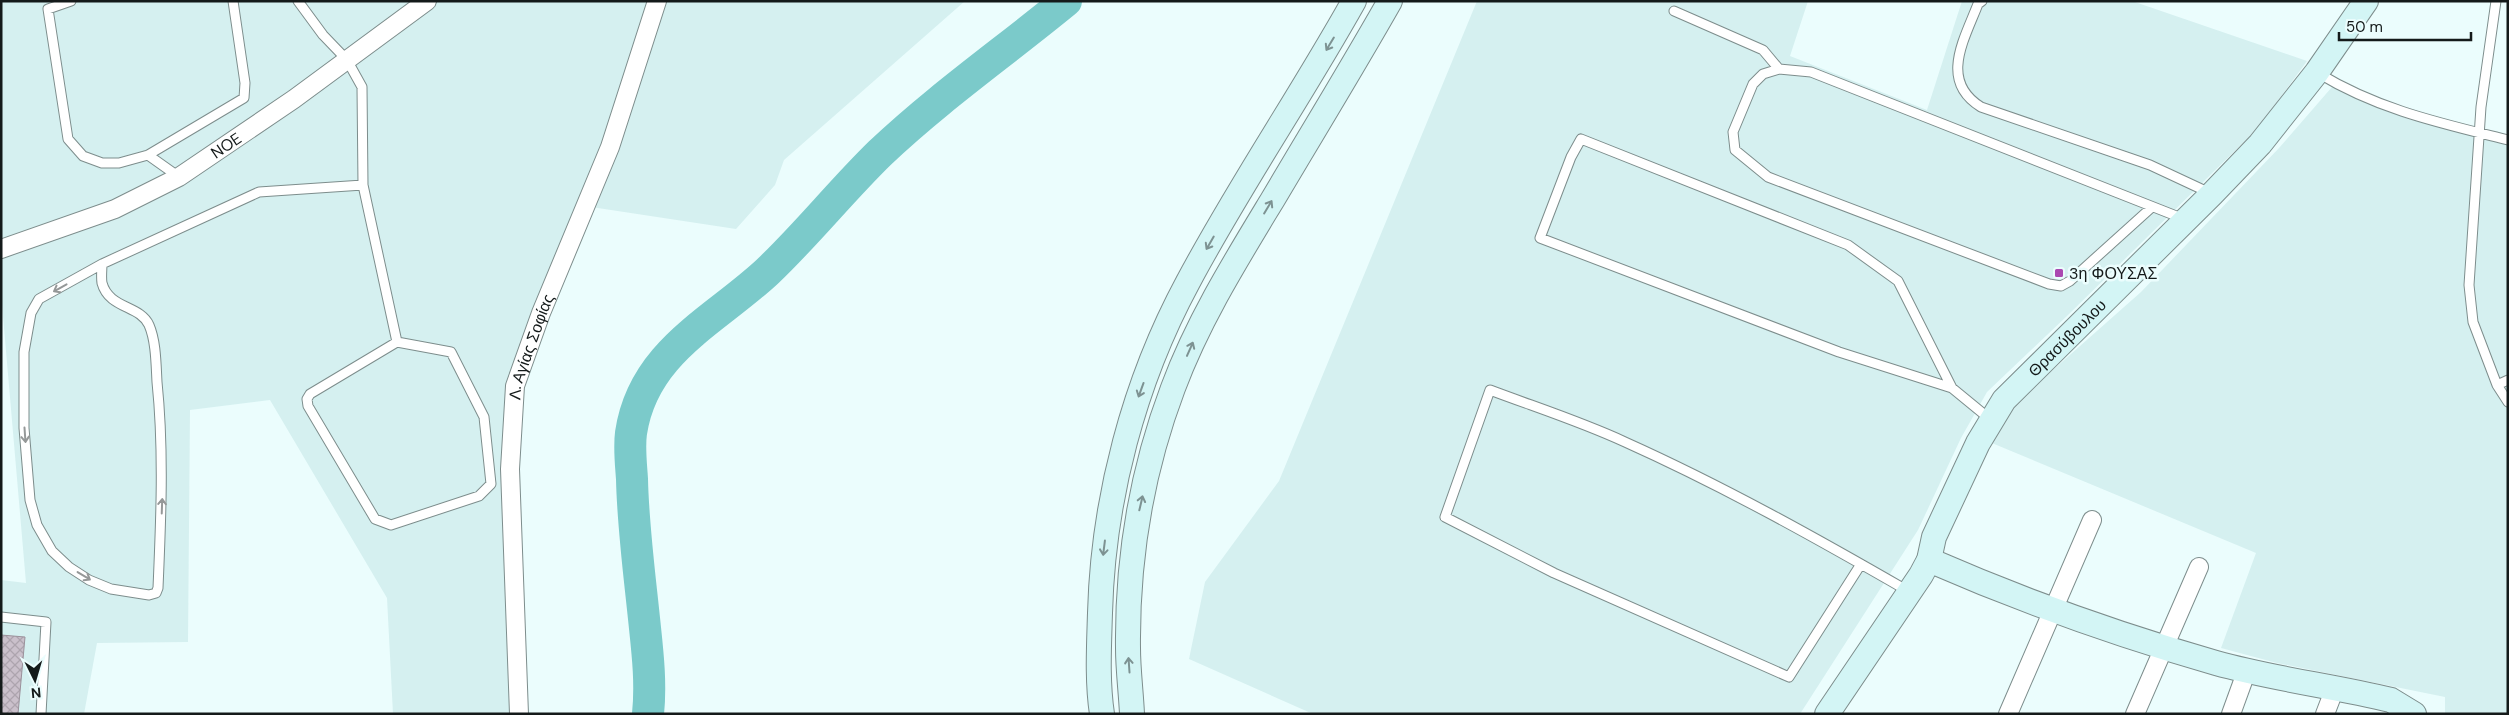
<svg xmlns="http://www.w3.org/2000/svg" width="2509" height="715" viewBox="0 0 2509 715" font-family="'DM Sans',sans-serif">
<style>
.built{fill:#d5f0f0}
.lines{fill:none;stroke-linecap:round;stroke-linejoin:round}
.river{stroke:#7bcaca;stroke-width:32}
.building{fill:url(#building-cross-hatch);stroke:#9b919b}
.lane-casing{stroke:#7d8d8c;stroke-width:11}
.street-casing{stroke:#7d8d8c;stroke-width:20}
.secondary-casing{stroke:#7d8d8c;stroke-width:26}
.lane{stroke:#fff;stroke-width:9}
.street{stroke:#fff;stroke-width:18}
.secondary{stroke:#d3f5f5;stroke-width:24}
.oneway{stroke:#7d9292}
.oneway2{stroke:#959898}
.poi-dot{fill:#aa49b1;stroke:#ebfdfd;stroke-width:2}
.labels{text-anchor:middle;dominant-baseline:central;stroke-width:5;stroke-linejoin:round;paint-order:stroke}
.street-label{font-size:16px;fill:#141a1a;stroke:#ebfdfd}
.poi-label{font-size:16px;fill:#141a1a;stroke:#ebfdfd;text-anchor:start}
</style>
<defs>
<pattern id="building-cross-hatch" width="8" height="8" patternUnits="userSpaceOnUse" patternTransform="scale(1.25)"><rect width="8" height="8" fill="#cac0cb"/><path d="M0 0l8 8M0 8l8-8" fill="none" stroke="#ada4ae"/></pattern>
</defs>
<rect width="100%" height="100%" fill="#ebfdfd"/>
<!-- built -->
<path class="built" d="M 1,1 L 965,1 L 784,160 L 775,185 L 736,229 L 578,205 L 509,382 L 511,714 L 393,714 L 387,598 L 270,400 L 190,410 L 188,642 L 97,643 L 84,714 L 1,714 L 1,580 L 26,583 L 1,293 Z
M 1477,1 L 1808,1 L 1790,56 L 1927,110 L 1962,1 L 2132,1 L 2307,61 L 2258,128 L 2067,316 L 1987,392 L 1961,438 L 1918,530 L 1800,714 L 1313,714 L 1189,659 L 1205,582 L 1279,481 Z
M 2332,87 L 2408,119 L 2508,145 L 2508,714 L 2445,714 L 2445,697 L 2277,663 L 2221,648 L 2256,553 L 1987,441 L 2011,407 L 2141,292 L 2279,148 Z"/>
<g class="lines">
<!-- river -->
<path class="river" d="M 648,714 C 651,685 648,656 645,628 C 640,578 633,528 632,479 C 631,464 629,448 631,433 C 643,352 713,322 767,272 C 807,234 841,191 880,153 C 938,98 1004,52 1066,1"/>
</g>
<!-- building -->
<path class="building" d="M 1,635 L 25,637 L 18,714 L 1,714 Z"/>
<g class="lines">
<!-- lane casing -->
<g class="lane-casing">
<path id="lane" d="M 71,1 L 48,9 L 68,139 L 83,156 L 102,163 L 119,163 L 148,155 L 244,98 L 245,83 L 233,1
M 1982,1 L 1978,4 C 1964,40 1939,81 1981,107 L 2150,165 L 2210,193
M 2496,1 L 2481,107 L 2469,285 L 2473,322 L 2497,385 L 2508,402
M 1674,11 L 1763,50 L 1779,69
M 2318,73 C 2379,110 2440,123 2508,140
M 148,155 L 179,177
M 363,185 L 397,342 L 310,394 L 307,399 L 308,406 L 375,519 L 391,525 L 479,496 L 491,484 L 484,417 L 451,352 L 397,342
M 2152,207 L 2070,281 L 2061,286 L 2049,284 L 1768,177 L 1735,150 L 1733,132 L 1753,84 L 1763,74 L 1779,69 L 1811,72 L 2184,219
M 102,264 C 102,269 101,277 102,283 C 109,309 140,305 149,325 C 156,341 156,364 157,382 C 164,450 161,519 158,588 L 156,593 L 149,595 L 111,589 L 89,580 L 69,567 L 52,551 L 37,525 L 30,500 L 24,428 L 24,352 L 31,313 L 39,299 L 102,264 L 259,192 L 363,185 L 362,87 L 347,60 L 323,35 L 298,1
M 2497,385 L 2508,380
M 1952,388 L 1839,352 L 1540,238 L 1571,157 L 1581,139 L 1848,245 L 1898,281 L 1952,388 L 1991,420
M 1861,564 L 1789,677 L 1554,573 L 1445,517 L 1490,390 C 1535,407 1582,422 1625,442 C 1723,486 1816,538 1908,591
M 1,617 L 46,622 L 41,714"/>
</g>
<!-- street casing -->
<g class="street-casing">
<g id="street">
<path id="s1" d="M 1,249 L 115,209 L 179,177 L 294,99 L 427,1"/>
<path id="s2" d="M 519,714 L 510,469 L 515,386 L 541,313 L 610,147 L 657,1"/>
<path d="M 2008,714 L 2092,520"/>
<path d="M 2135,714 L 2199,567"/>
<path d="M 2231,714 L 2247,670"/>
<path d="M 2325,714 L 2335,688"/>
</g>
</g>
<!-- secondary casing -->
<g class="secondary-casing">
<g id="secondary">
<path d="M 1929,560 C 2023,601 2118,635 2216,663 C 2273,679 2333,686 2391,700 L 2414,714"/>
<path d="M 1102,714 C 1097,681 1099,646 1100,613 C 1103,499 1134,382 1188,282 C 1239,186 1301,96 1354,1"/>
<path d="M 1132,714 C 1131,692 1128,670 1128,648 C 1127,560 1142,470 1173,388 C 1198,321 1236,260 1273,199 C 1312,133 1352,68 1390,1"/>
<path id="s3" d="M 1827,714 L 1921,575 L 1929,560 L 1934,537 L 1978,443 L 2004,400 L 2212,194 L 2260,144 L 2317,72 L 2366,1"/>
</g>
</g>
<!-- lane -->
<use href="#lane" class="lane"/>
<!-- street -->
<use href="#street" class="street"/>
<!-- secondary -->
<use href="#secondary" class="secondary"/>
</g>
<!-- one-way arrows -->
<defs><path id="oneway-shaft" d="M-6 0H5M1.5-3L5.5 0L1.5 3" fill="none" stroke-width="1.6" stroke-linecap="round" stroke-linejoin="round" transform="scale(1.25)"/></defs>
<g class="oneway">
<use href="#oneway-shaft" transform="translate(1330 44) rotate(121)"/>
<use href="#oneway-shaft" transform="translate(1268 207) rotate(-59)"/>
<use href="#oneway-shaft" transform="translate(1210 243) rotate(120)"/>
<use href="#oneway-shaft" transform="translate(1190 349) rotate(-66)"/>
<use href="#oneway-shaft" transform="translate(1141 390) rotate(110)"/>
<use href="#oneway-shaft" transform="translate(1141 503) rotate(-77)"/>
<use href="#oneway-shaft" transform="translate(1104 548) rotate(97)"/>
<use href="#oneway-shaft" transform="translate(1129 665) rotate(-94)"/>
</g>
<g class="oneway2">
<use href="#oneway-shaft" transform="translate(60 288) rotate(151)"/>
<use href="#oneway-shaft" transform="translate(25 435) rotate(86)"/>
<use href="#oneway-shaft" transform="translate(162 506) rotate(-88)"/>
<use href="#oneway-shaft" transform="translate(84 576) rotate(31)"/>
</g>
<!-- markers -->
<rect class="poi-dot" x="2054" y="268" width="10" height="10" rx="2.5"/>
<g class="labels">
<!-- street labels -->
<g class="street-label">
<text stroke="none"><textPath href="#s1" startOffset="249">NOE</textPath></text>
<text stroke="none"><textPath href="#s3" startOffset="451">Θρασύβουλου</textPath></text>
<text stroke="none"><textPath href="#s2" startOffset="370">Λ. Αγίας Σοφίας</textPath></text>
</g>
<!-- poi labels -->
<g class="poi-label">
<text x="2069" y="273">3η ΦΟΥΣΑΣ</text>
</g>
</g>
<!-- border -->
<rect width="2509" height="715" fill="none" stroke="#141a1a" stroke-width="5"/>
<!-- north arrow -->
<g transform="translate(35 680) rotate(175)" stroke="#ebfdfd" stroke-width="4" paint-order="stroke">
<path d="M0-4L9 19L0 12L-9 19Z" fill="#141a1a"/>
<text y="-8" font-size="14" font-weight="bold" text-anchor="middle" fill="#141a1a">N</text>
</g>
<!-- scale -->
<path d="M2339 32v8h132v-8" fill="none" stroke="#141a1a" stroke-width="2.5"/>
<text x="2346" y="32" font-size="15" fill="#141a1a" stroke="#ebfdfd" stroke-width="4" paint-order="stroke">50 m</text>
</svg>
